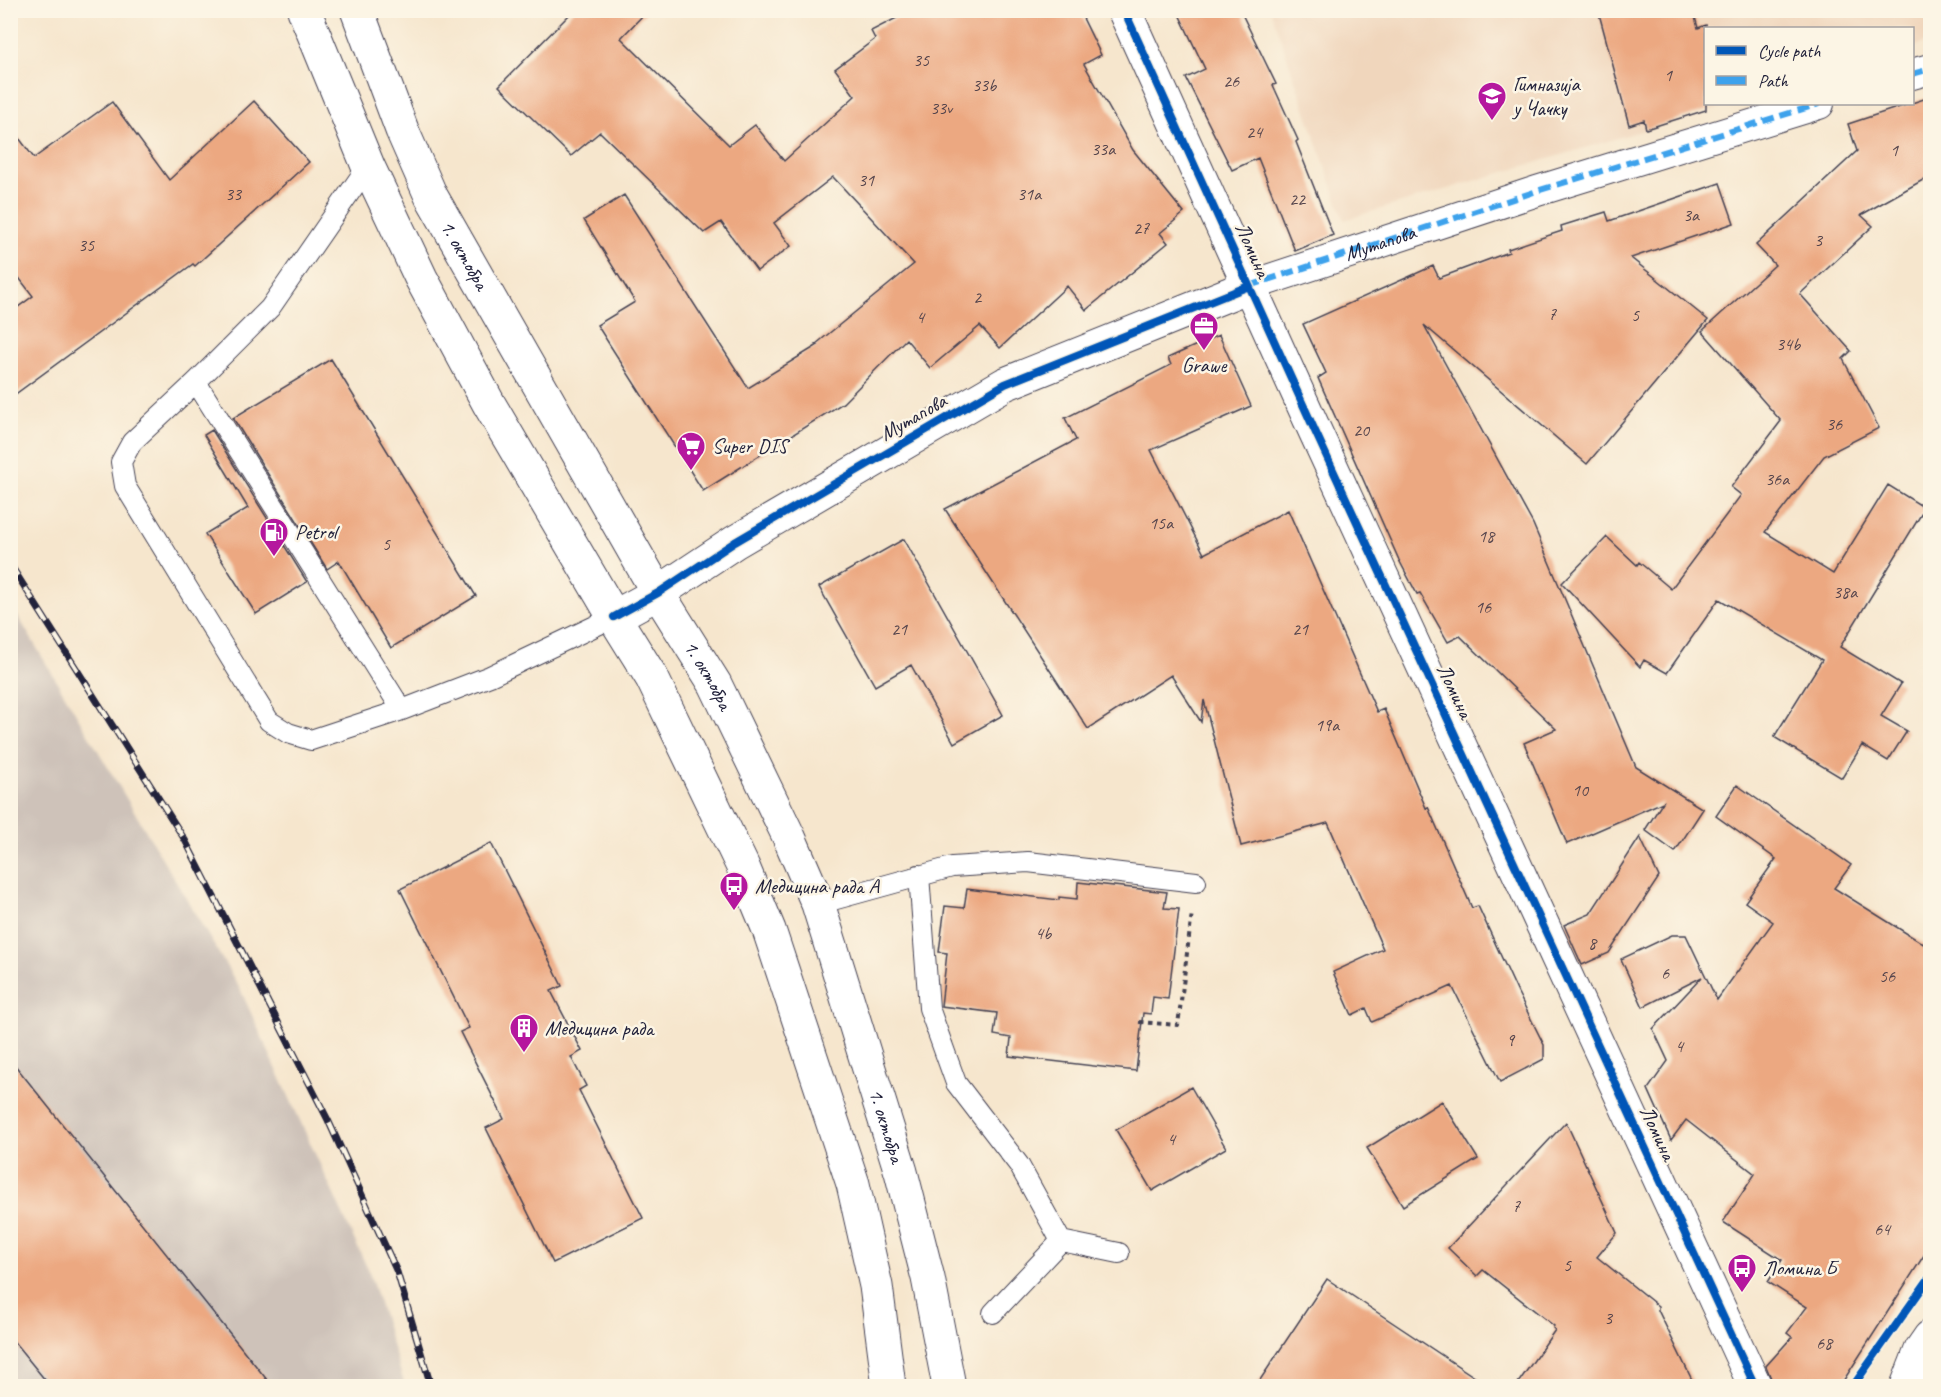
<svg xmlns="http://www.w3.org/2000/svg" width="1941" height="1397" viewBox="0 0 1941 1397" font-family="Caveat,sans-serif">
<style>
.built{fill:#f0d6bc}
.industrial{fill:#cec2b9}
.building{fill:#eca881}
.lines{fill:none;stroke-linecap:round;stroke-linejoin:round}
.service-casing{stroke:#423f51;stroke-width:22}
.pedestrian-casing{stroke:#423f51;stroke-width:32}
.minor-casing{stroke:#423f51;stroke-width:35}
.secondary-casing{stroke:#423f51;stroke-width:35}
.path{stroke:#423f51;stroke-width:4;stroke-dasharray:4.5 4.5;stroke-linecap:butt}
.service{stroke:#fff;stroke-width:20}
.pedestrian{stroke:#fff;stroke-width:30}
.minor{stroke:#fff;stroke-width:33}
.secondary{stroke:#fff;stroke-width:33}
.rail-casing{stroke:#22223b;stroke-width:7}
.rail{stroke:#fcf5e5;stroke-width:4.5;stroke-dasharray:14;stroke-linecap:butt}
.quiet{stroke:#3ea2ec;stroke-width:6;stroke-dasharray:12 6;stroke-linecap:butt}
.cycleway-casing{stroke:#fcf5e5;stroke-width:11}
.cycleway{stroke:#0057b8;stroke-width:8}
.labels{text-anchor:middle;dominant-baseline:central;stroke-width:5;stroke-linejoin:round;paint-order:stroke}
.number-label{font-size:18px;fill:#54444c}
.poi-label{font-size:21px;fill:#22223b;stroke:#fcf5e5;text-anchor:start}
.street-label{font-size:21px;fill:#22223b;stroke:#fcf5e5}
</style>
<rect width="100%" height="100%" fill="#fcf5e5"/>
<filter id="ink" filterUnits="userSpaceOnUse"><feTurbulence type="fractalNoise" baseFrequency=".0167" numOctaves="2"/><feDisplacementMap in="SourceGraphic" scale="12" xChannelSelector="R" yChannelSelector="G"/><feConvolveMatrix kernelMatrix="1 2 1 2 8 2 1 2 1" color-interpolation-filters="sRGB"/></filter>
<filter id="wash" filterUnits="userSpaceOnUse"><feTurbulence type="fractalNoise" baseFrequency=".008" numOctaves="4" result="noise"/><feDisplacementMap in="SourceGraphic" scale="24" xChannelSelector="R" yChannelSelector="G"/><feGaussianBlur stdDeviation="1.35" result="paint"/><feColorMatrix in="noise" values="0 0 0 0 0 0 0 0 0 0 0 0 0 0 0 0 0 1.4 0 .05"/><feComposite in="paint" operator="in"/></filter>
<g filter="url(#wash)">
<rect width="100%" height="100%" fill="#f6e6cd"/>
<!-- built -->
<path class="built" d="M 1930,10 L 1930,41 L 1913,47 L 1912,28 L 1706,28 L 1706,104 L 1731,104 L 1344,220 L 1271,11 Z"/>
<!-- industrial -->
<path class="industrial" d="M 10,603 L 240,989 L 369,1272 L 405,1386 L 11,1386 Z"/>
<g id="blocks">
<!-- building -->
<path class="building" d="M 574,10 L 648,10 L 621,38 L 729,145 L 755,125 L 784,161 L 855,96 L 835,69 L 875,39 L 871,31 L 912,10 L 1079,10 L 1101,55 L 1084,64 L 1133,150 L 1184,213 L 1160,233 L 1168,243 L 1086,310 L 1067,286 L 1000,348 L 980,326 L 930,368 L 906,339 L 843,403 L 703,491 L 597,325 L 635,302 L 584,220 L 624,195 L 748,388 L 818,345 L 816,344 L 914,264 L 833,177 L 774,223 L 791,246 L 757,271 L 721,222 L 704,233 L 600,132 L 571,156 L 499,86 Z
M 1177,10 L 1240,10 L 1276,84 L 1273,85 L 1298,140 L 1296,142 L 1333,235 L 1295,251 L 1258,158 L 1232,170 L 1186,78 L 1205,69 Z
M 1598,10 L 1693,10 L 1698,28 L 1706,25 L 1706,110 L 1646,129 L 1644,120 L 1629,125 Z
M 1930,97 L 1930,176 L 1861,215 L 1873,226 L 1800,294 L 1851,351 L 1843,359 L 1879,428 L 1824,456 L 1765,532 L 1833,574 L 1888,485 L 1925,508 L 1840,647 L 1901,684 L 1881,716 L 1907,731 L 1888,761 L 1862,745 L 1842,778 L 1774,737 L 1822,660 L 1719,599 L 1667,673 L 1644,660 L 1640,667 L 1562,583 L 1607,537 L 1637,565 L 1639,562 L 1671,589 L 1741,495 L 1731,487 L 1781,421 L 1702,331 L 1775,265 L 1756,245 L 1857,151 L 1848,124 Z
M 254,101 L 309,162 L 195,266 L 193,264 L 10,398 L 10,313 L 33,296 L 10,266 L 10,126 L 34,158 L 112,102 L 169,180 Z
M 1720,183 L 1734,223 L 1631,258 L 1708,320 L 1587,464 L 1424,325 L 1533,524 L 1636,767 L 1703,809 L 1675,852 L 1645,830 L 1663,802 L 1567,844 L 1524,743 L 1556,729 L 1460,636 L 1448,642 L 1420,593 L 1417,594 L 1399,560 L 1318,378 L 1326,373 L 1303,324 L 1433,266 L 1439,278 L 1509,252 L 1508,249 L 1562,231 L 1561,226 L 1606,212 L 1609,221 Z
M 1219,335 L 1251,406 L 1151,450 L 1204,554 L 1288,510 L 1377,712 L 1384,709 L 1426,808 L 1428,807 L 1472,908 L 1478,906 L 1518,993 L 1544,1045 L 1544,1059 L 1500,1082 L 1452,986 L 1372,1022 L 1366,1008 L 1352,1015 L 1333,972 L 1383,949 L 1328,823 L 1241,846 L 1204,700 L 1201,722 L 1171,675 L 1088,729 L 945,509 L 1076,440 L 1065,418 L 1171,365 L 1168,358 Z
M 331,359 L 476,596 L 391,648 L 339,561 L 327,569 L 233,418 Z
M 212,430 L 307,582 L 256,614 L 205,534 L 248,508 L 204,435 Z
M 904,539 L 1003,715 L 954,743 L 911,665 L 875,686 L 819,587 Z
M 1737,785 L 1851,865 L 1834,888 L 1930,948 L 1930,1246 L 1840,1386 L 1774,1386 L 1766,1366 L 1792,1337 L 1787,1333 L 1807,1307 L 1768,1282 L 1782,1260 L 1723,1222 L 1755,1174 L 1686,1120 L 1671,1140 L 1648,1089 L 1668,1061 L 1653,1029 L 1702,977 L 1643,1007 L 1621,959 L 1672,935 L 1686,935 L 1717,1000 L 1773,922 L 1745,902 L 1776,859 L 1716,816 Z
M 1640,837 L 1659,877 L 1609,953 L 1582,965 L 1564,925 L 1590,914 Z
M 491,843 L 562,986 L 551,991 L 582,1051 L 571,1057 L 586,1086 L 579,1090 L 643,1218 L 553,1263 L 486,1128 L 504,1119 L 460,1032 L 469,1028 L 400,889 Z
M 1078,882 L 1167,892 L 1164,908 L 1179,909 L 1168,999 L 1153,997 L 1151,1014 L 1143,1013 L 1136,1071 L 1009,1056 L 1011,1038 L 994,1035 L 997,1013 L 941,1006 L 947,953 L 939,952 L 945,906 L 964,908 L 967,889 L 1059,900 L 1059,897 L 1077,899 Z
M 10,1059 L 272,1386 L 50,1386 L 10,1337 Z
M 1191,1087 L 1226,1148 L 1152,1191 L 1116,1130 Z
M 1442,1101 L 1478,1159 L 1403,1206 L 1367,1148 Z
M 1566,1122 L 1617,1233 L 1597,1257 L 1658,1306 L 1658,1310 L 1695,1386 L 1516,1386 L 1555,1330 L 1553,1328 L 1554,1326 L 1483,1270 L 1477,1276 L 1448,1248 Z
M 1327,1279 L 1488,1386 L 1256,1386 Z"/>
</g>
</g>
<g filter="url(#ink)">
<use href="#blocks" fill-opacity="0" stroke="#423f51" stroke-width="1.5"/>
<g class="lines">
<!-- service casing -->
<g class="service-casing">
<path id="service" d="M 368,166 L 270,308 L 196,382 L 132,442 L 121,462 L 125,486 L 269,721 L 288,733 L 311,740 L 402,710 L 490,676 L 614,617
M 196,382 L 402,710
M 919,875 L 929,1008 L 956,1083 L 1019,1165 L 1061,1241 L 1119,1253
M 818,904 L 952,867 L 1028,862 L 1196,882
M 993,1313 L 1061,1241"/>
</g>
<!-- pedestrian casing -->
<g class="pedestrian-casing">
<g id="pedestrian">
<path d="M 1912,74 L 1930,69"/>
<path id="s1" d="M 1249,286 L 1537,191 L 1819,104"/>
</g>
</g>
<!-- minor casing -->
<g class="minor-casing">
<path id="minor" d="M 1124,10 L 1315,431 L 1755,1386
M 614,617 L 658,593 L 735,542 L 1005,384 L 1249,286
M 1907,1386 L 1921,1350 L 1930,1337"/>
</g>
<!-- secondary casing -->
<g class="secondary-casing">
<g id="secondary">
<path d="M 304,10 L 368,166 L 421,278 L 489,404 L 614,617 L 652,678 L 743,867 L 769,930 L 853,1184 L 876,1286 L 889,1386"/>
<path id="s2" d="M 357,10 L 402,130 L 431,196 L 626,537 L 658,593 L 715,684 L 789,837 L 818,904 L 901,1172 L 928,1278 L 949,1386"/>
</g>
</g>
<!-- path -->
<path class="path" d="M 1139,1022 L 1178,1025 L 1192,913"/>
<!-- service -->
<use href="#service" class="service"/>
<!-- pedestrian -->
<use href="#pedestrian" class="pedestrian"/>
<!-- minor -->
<use href="#minor" class="minor"/>
<!-- secondary -->
<use href="#secondary" class="secondary"/>
<!-- rail casing -->
<g class="rail-casing">
<path id="rail" d="M 10,564 L 185,840 L 328,1120 L 397,1272 L 431,1386"/>
</g>
<!-- rail -->
<use href="#rail" class="rail"/>
<!-- quiet -->
<path class="quiet" d="M 1912,74 L 1930,69
M 1249,286 L 1537,191 L 1819,104"/>
<!-- cycleway casing -->
<g class="cycleway-casing">
<path id="cycleway" d="M 1124,10 L 1315,431 L 1755,1386
M 614,617 L 658,593 L 735,542 L 1005,384 L 1249,286
M 1853,1386 L 1930,1277"/>
</g>
<!-- cycleway -->
<use href="#cycleway" class="cycleway"/>
</g>
</g>
<!-- icons -->
<defs>
<g id="school-pin" transform="scale(1.5)"><path d="M0 17L-7.5 6A9.5 9.5 0 1 1 7.5 6Z" fill="#b5179e" stroke="#fcf5e5"/><path d="M0-5L7-2L0 1L-7-2ZM-4 1L0 2.5L4 1V4Q0 6-4 4Z" fill="#fff"/></g>
<g id="office-pin" transform="scale(1.5)"><path d="M0 17L-7.5 6A9.5 9.5 0 1 1 7.5 6Z" fill="#b5179e" stroke="#fcf5e5"/><path d="M-6-3h4V-5.5h4V-3h4V5H-6ZM-1-4.5V-3h2v-1.5ZM-6 0V1H6V0Z" fill="#fff"/></g>
<g id="supermarket-pin" transform="scale(1.5)"><path d="M0 17L-7.5 6A9.5 9.5 0 1 1 7.5 6Z" fill="#b5179e" stroke="#fcf5e5"/><path d="M-6-5.5h2.5l.6 2H6L4.5 2H-2.5L-4.4-4H-6ZM-1.5 3.2a1.3 1.3 0 1 0 .1 0ZM3 3.2a1.3 1.3 0 1 0 .1 0Z" fill="#fff"/></g>
<g id="fuel-pin" transform="scale(1.5)"><path d="M0 17L-7.5 6A9.5 9.5 0 1 1 7.5 6Z" fill="#b5179e" stroke="#fcf5e5"/><path d="M-5.5-6h7V0h2V4h1.3V-2.5L3-4.5l.8-.8L6-3V5H2.5V1h-1V6h-7ZM-4.2-4.7v3.2H.2V-4.7Z" fill="#fff"/></g>
<g id="bus-pin" transform="scale(1.5)"><path d="M0 17L-7.5 6A9.5 9.5 0 1 1 7.5 6Z" fill="#b5179e" stroke="#fcf5e5"/><path d="M-5-6H5V4H4V6H2V4H-2V6H-4V4H-5ZM-3.5-4V0h7V-4ZM-3.5 1.2v1.5H-2V1.2ZM2 1.2v1.5H3.5V1.2Z" fill="#fff"/></g>
<g id="building-pin" transform="scale(1.5)"><path d="M0 17L-7.5 6A9.5 9.5 0 1 1 7.5 6Z" fill="#b5179e" stroke="#fcf5e5"/><path d="M-4-6H4V6H1V3H-1V6H-4ZM-2.5-4.3h1.7v1.8h-1.7ZM.8-4.3h1.7v1.8H.8ZM-2.5-1h1.7V.8h-1.7ZM.8-1h1.7V.8H.8Z" fill="#fff"/></g>
</defs>
<g fill-rule="evenodd">
<use href="#school-pin" x="1492" y="96"/>
<use href="#office-pin" x="1204" y="326"/>
<use href="#supermarket-pin" x="691" y="446"/>
<use href="#fuel-pin" x="274" y="532"/>
<use href="#bus-pin" x="734" y="886"/>
<use href="#building-pin" x="524" y="1028"/>
<use href="#bus-pin" x="1742" y="1268"/>
</g>
<g class="labels">
<!-- number labels -->
<g class="number-label">
<text x="921" y="60">35</text>
<text x="1668" y="75">1</text>
<text x="1231" y="81">26</text>
<text x="984" y="85">33b</text>
<text x="941" y="108">33v</text>
<text x="1254" y="132">24</text>
<text x="1103" y="149">33a</text>
<text x="1894" y="150">1</text>
<text x="866" y="180">31</text>
<text x="233" y="194">33</text>
<text x="1029" y="194">31a</text>
<text x="1297" y="199">22</text>
<text x="1691" y="215">3a</text>
<text x="1141" y="228">27</text>
<text x="1818" y="240">3</text>
<text x="86" y="245">35</text>
<text x="977" y="297">2</text>
<text x="1552" y="314">7</text>
<text x="1635" y="315">5</text>
<text x="920" y="317">4</text>
<text x="1788" y="344">34b</text>
<text x="1834" y="424">36</text>
<text x="1361" y="430">20</text>
<text x="1777" y="479">36a</text>
<text x="1161" y="523">15a</text>
<text x="1486" y="536">18</text>
<text x="386" y="544">5</text>
<text x="1845" y="592">38a</text>
<text x="1483" y="607">16</text>
<text x="899" y="629">21</text>
<text x="1300" y="629">21</text>
<text x="1327" y="725">19a</text>
<text x="1580" y="790">10</text>
<text x="1043" y="933">4b</text>
<text x="1592" y="943">8</text>
<text x="1665" y="973">6</text>
<text x="1887" y="976">56</text>
<text x="1510" y="1040">9</text>
<text x="1679" y="1046">4</text>
<text x="1171" y="1139">4</text>
<text x="1516" y="1206">7</text>
<text x="1882" y="1229">64</text>
<text x="1567" y="1265">5</text>
<text x="1608" y="1318">3</text>
<text x="1824" y="1343">68</text>
</g>
<!-- poi labels -->
<g class="poi-label">
<text x="1513" y="84">Гимназија<tspan x="1513" dy="24">у Чачку</tspan></text>
<text x="1204" y="365" text-anchor="middle">Grawe</text>
<text x="712" y="446">Super DIS</text>
<text x="295" y="532">Petrol</text>
<text x="755" y="886">Медицина рада А</text>
<text x="545" y="1028">Медицина рада</text>
<text x="1763" y="1268">Ломина Б</text>
</g>
<!-- street labels -->
<g class="street-label">
<text stroke="none"><textPath href="#s1" startOffset="138">Мутапова</textPath></text>
<text transform="translate(1253 250) rotate(66)">Ломина</text>
<text stroke="none"><textPath href="#s2" startOffset="268">1. октобра</textPath></text>
<text transform="translate(913 417) rotate(-30)">Мутапова</text>
<text stroke="none"><textPath href="#s2" startOffset="754">1. октобра</textPath></text>
<text transform="translate(1455 691) rotate(65)">Ломина</text>
<text stroke="none"><textPath href="#s2" startOffset="1240">1. октобра</textPath></text>
<text transform="translate(1658 1133) rotate(65)">Ломина</text>
</g>
</g>
<!-- margin -->
<rect width="1941" height="1397" fill="none" stroke="#fcf5e5" stroke-width="36"/>
<!-- legend -->
<rect x="1704" y="27" width="210" height="78" fill="#fcf5e5" stroke="#a5a1a1" stroke-width="1.5"/>
<rect x="1716" y="46" width="30" height="9" fill="#0057b8" stroke="#a5a1a1" stroke-width="1.5"/>
<text x="1758" y="57" font-size="18" fill="#22223b">Cycle path</text>
<rect x="1716" y="76" width="30" height="9" fill="#3ea2ec" stroke="#a5a1a1" stroke-width="1.5"/>
<text x="1758" y="87" font-size="18" fill="#22223b">Path</text>
</svg>
